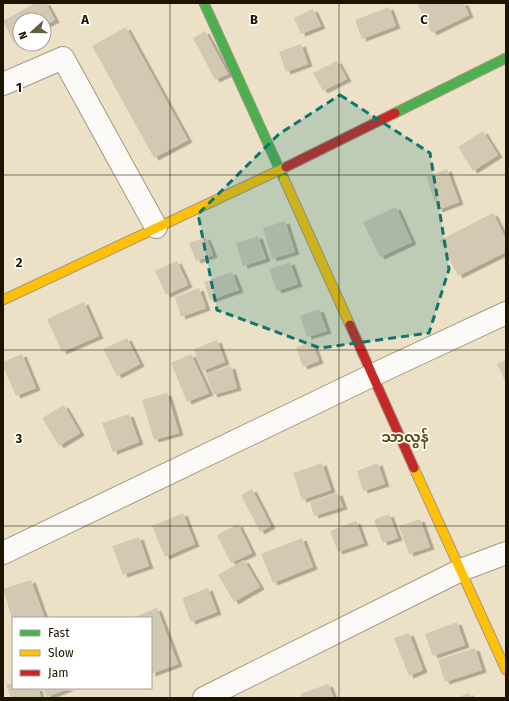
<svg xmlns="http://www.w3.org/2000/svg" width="509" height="701" viewBox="0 0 509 701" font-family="'Fira Sans','Noto Sans Myanmar',sans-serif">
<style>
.building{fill:#d3c9b3;filter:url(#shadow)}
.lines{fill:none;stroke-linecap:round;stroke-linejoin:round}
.street-casing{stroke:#a29982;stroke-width:24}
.fast-casing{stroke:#a29982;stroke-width:11}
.slow-casing{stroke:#a29982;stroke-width:11}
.jam-casing{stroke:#a29982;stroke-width:11}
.street{stroke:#fcfaf7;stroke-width:22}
.fast{stroke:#4caf50;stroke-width:9}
.slow{stroke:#ffc107;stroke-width:9}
.jam{stroke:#c62828;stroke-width:9}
.marked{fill:#0f766e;fill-opacity:0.2;stroke:#0f766e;stroke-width:3;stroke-dasharray:8 5;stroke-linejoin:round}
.grid{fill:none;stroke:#1d1400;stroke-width:1;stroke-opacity:0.55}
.labels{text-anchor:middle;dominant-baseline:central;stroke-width:3.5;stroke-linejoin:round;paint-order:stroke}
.quarter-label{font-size:15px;font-weight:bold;fill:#644d11;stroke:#fff}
.grid-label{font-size:13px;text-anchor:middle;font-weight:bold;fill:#1d1400;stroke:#fff;stroke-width:3.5;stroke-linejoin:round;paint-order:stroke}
</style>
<defs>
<filter id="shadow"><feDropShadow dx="4.5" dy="2.5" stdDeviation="0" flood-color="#0004"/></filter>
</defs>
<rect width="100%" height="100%" fill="#ece1c7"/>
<!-- building -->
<path class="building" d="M 35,3 L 46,3 L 55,20 L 44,26 L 44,20 L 20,20 L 20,39 L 14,43 L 3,21 Z
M 417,3 L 464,3 L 469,15 L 432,33 Z
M 389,7 L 396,26 L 362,39 L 355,20 Z
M 313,9 L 321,26 L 301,34 L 294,18 Z
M 126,27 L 188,140 L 154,158 L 92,46 Z
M 205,31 L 228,74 L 215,80 L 193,38 Z
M 301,44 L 308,64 L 286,72 L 279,52 Z
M 337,61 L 347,79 L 323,91 L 313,73 Z
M 483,131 L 498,155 L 473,171 L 458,147 Z
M 447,169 L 459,202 L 438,210 L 426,177 Z
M 396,207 L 412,242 L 380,257 L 363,222 Z
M 493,213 L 506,239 L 506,252 L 458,276 L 440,240 Z
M 285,221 L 295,252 L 272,259 L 263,228 Z
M 258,236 L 266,259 L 243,266 L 236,243 Z
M 206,237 L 213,255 L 196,261 L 189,243 Z
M 177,261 L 188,285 L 166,295 L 155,271 Z
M 290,262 L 298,284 L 277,291 L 269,269 Z
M 232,272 L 239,290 L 210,300 L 204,282 Z
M 199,288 L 206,308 L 181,317 L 175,297 Z
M 84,302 L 99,336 L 62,352 L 47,319 Z
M 319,309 L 327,331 L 307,337 L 300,316 Z
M 127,338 L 140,364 L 117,376 L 103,349 Z
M 217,340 L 225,362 L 202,371 L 194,349 Z
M 312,342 L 319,361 L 303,367 L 296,347 Z
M 22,354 L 36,388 L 16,396 L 3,366 L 3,362 Z
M 191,354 L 209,393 L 187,402 L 171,363 Z
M 506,360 L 506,383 L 497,364 Z
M 231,366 L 237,388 L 213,395 L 206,374 Z
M 167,393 L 179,433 L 154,440 L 142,400 Z
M 64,405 L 80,433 L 59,446 L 42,418 Z
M 129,414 L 139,442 L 113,452 L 102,423 Z
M 322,463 L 331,490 L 302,500 L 293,473 Z
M 378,463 L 385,484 L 363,491 L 357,471 Z
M 252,489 L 271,526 L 260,532 L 241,495 Z
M 338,493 L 343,507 L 314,516 L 310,502 Z
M 183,513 L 195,544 L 165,557 L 152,526 Z
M 389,514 L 398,538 L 383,543 L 374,520 Z
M 420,519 L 430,547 L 409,554 L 399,526 Z
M 356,521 L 364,543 L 338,552 L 330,531 Z
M 238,524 L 252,553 L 231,563 L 217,535 Z
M 139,537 L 149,566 L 123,575 L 112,546 Z
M 302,538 L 313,567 L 273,583 L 261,554 Z
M 244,560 L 260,587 L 234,602 L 218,575 Z
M 31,580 L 44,616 L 39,618 L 12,618 L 3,589 Z
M 208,588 L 217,612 L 191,622 L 182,598 Z
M 157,608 L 178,664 L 151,674 L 151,618 L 132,618 Z
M 457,622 L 465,645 L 433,656 L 425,634 Z
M 409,633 L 423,670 L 409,676 L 394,638 Z
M 475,648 L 482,670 L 445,682 L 438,660 Z
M 13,682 L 13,688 L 38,688 L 41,698 L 11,698 L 6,685 Z
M 328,684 L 334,698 L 302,698 L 300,694 Z
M 43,688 L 70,688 L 47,697 Z
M 469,693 L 471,698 L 455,698 Z"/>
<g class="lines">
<!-- street casing -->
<g class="street-casing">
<path id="street" d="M 3,84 L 63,58 L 156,227
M 3,553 L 373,375 L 506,313
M 204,698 L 461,570 L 506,553"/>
</g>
<!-- fast casing -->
<g class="fast-casing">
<path id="fast" d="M 204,3 L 284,179
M 395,113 L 506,58"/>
</g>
<!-- slow casing -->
<g class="slow-casing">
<path id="slow" d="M 284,179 L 350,325
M 3,300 L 286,167
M 414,468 L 506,670"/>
</g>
<!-- jam casing -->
<g class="jam-casing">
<path id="jam" d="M 286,167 L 395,113
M 350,325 L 414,468"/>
</g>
<!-- street -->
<use href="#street" class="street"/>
<!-- fast -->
<use href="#fast" class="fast"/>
<!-- slow -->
<use href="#slow" class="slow"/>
<!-- jam -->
<use href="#jam" class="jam"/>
</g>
<!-- marked area -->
<path class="marked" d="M 340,95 L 430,153 L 449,269 L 429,333 L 320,348 L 217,310 L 198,214 L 279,134 Z"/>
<!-- grid -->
<path class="grid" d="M 170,3 L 170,698M 339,3 L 339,698M 3,175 L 506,175M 3,350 L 506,350M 3,526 L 506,526"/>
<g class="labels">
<!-- quarter labels -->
<g class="quarter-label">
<text x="405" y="437">သာလွန်</text>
</g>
</g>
<g class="grid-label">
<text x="85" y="24">A</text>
<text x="254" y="24">B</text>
<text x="424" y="24">C</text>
<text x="19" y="92">1</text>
<text x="19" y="267">2</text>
<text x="19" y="443">3</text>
</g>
<!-- border -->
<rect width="509" height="701" fill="none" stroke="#1d1400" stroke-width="8"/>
<!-- legend -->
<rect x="12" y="617" width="140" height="72" fill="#ffffff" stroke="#a5a199"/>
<rect x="20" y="630" width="20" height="6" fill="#4caf50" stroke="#a5a199"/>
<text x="48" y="637" font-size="12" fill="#1d1400">Fast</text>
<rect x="20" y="650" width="20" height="6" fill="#ffc107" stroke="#a5a199"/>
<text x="48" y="657" font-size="12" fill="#1d1400">Slow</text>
<rect x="20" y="670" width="20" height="6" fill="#c62828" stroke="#a5a199"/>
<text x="48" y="677" font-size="12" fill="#1d1400">Jam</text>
<!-- north arrow -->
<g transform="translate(32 32) rotate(249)"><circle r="19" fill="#ffffff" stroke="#a5a199"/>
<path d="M0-3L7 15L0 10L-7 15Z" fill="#655c46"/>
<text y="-6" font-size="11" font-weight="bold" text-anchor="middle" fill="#1d1400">N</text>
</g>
</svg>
